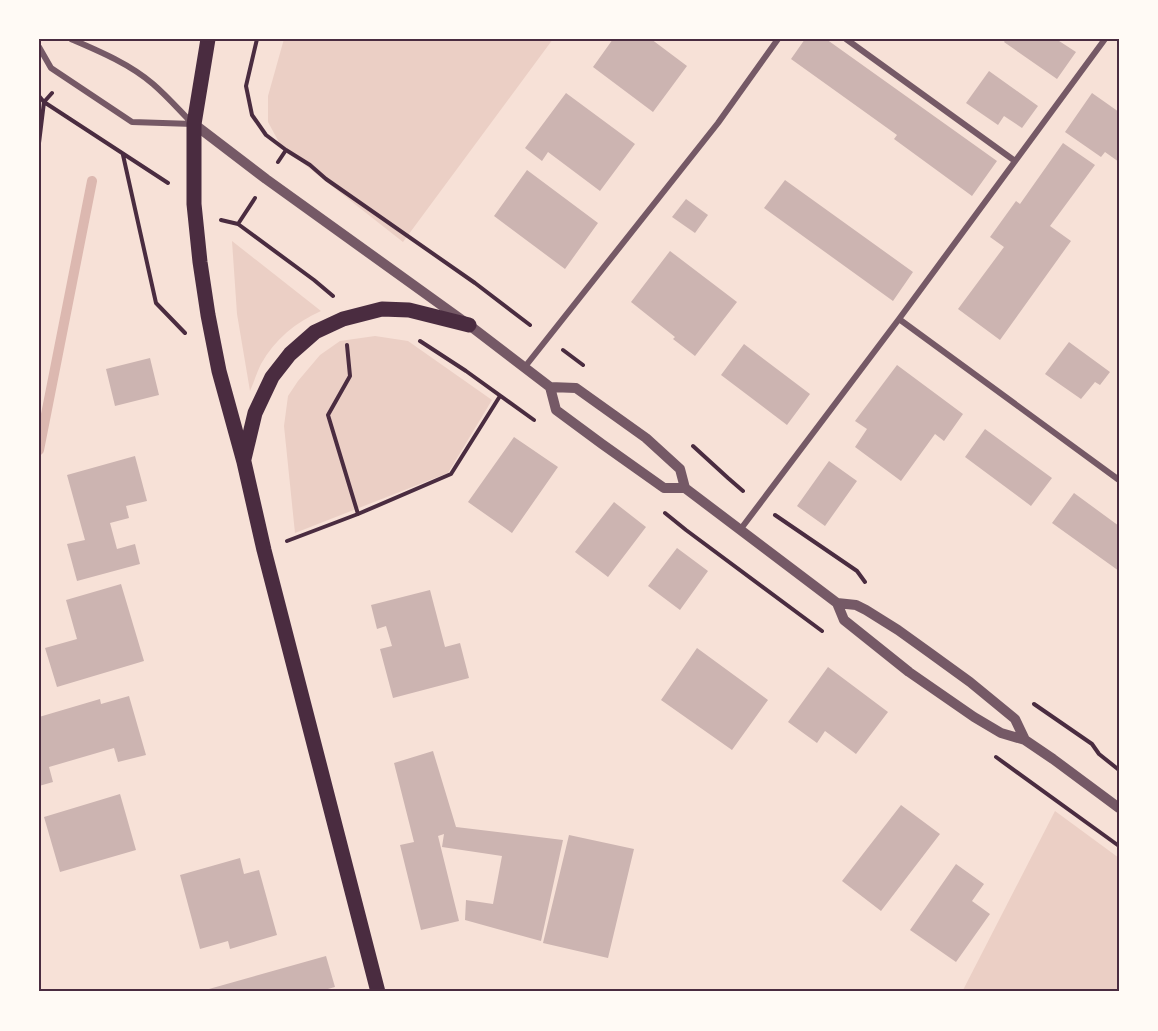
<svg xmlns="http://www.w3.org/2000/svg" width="1158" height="1031" viewBox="0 0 1158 1031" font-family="'Playfair Display',serif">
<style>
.green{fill:#ebcfc5}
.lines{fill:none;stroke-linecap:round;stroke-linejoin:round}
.stream{stroke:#dcb8b0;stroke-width:10}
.building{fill:#ccb4b1}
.path{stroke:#4a2c40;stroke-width:4}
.minor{stroke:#755966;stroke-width:6}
.tertiary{stroke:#755966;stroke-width:10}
.primary{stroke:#4a2c40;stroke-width:15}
.neatline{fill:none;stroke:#4a2c40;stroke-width:2}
</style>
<rect width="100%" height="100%" fill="#f7e1d7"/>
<!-- green -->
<path class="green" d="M 284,39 L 553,39 L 403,242 L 281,146 L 268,122 L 268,96 Z
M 232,241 L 321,311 C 296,322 275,339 261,364 C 257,372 254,382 250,391 L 237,314 Z
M 375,336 L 408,341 L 492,400 L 448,473 L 295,533 L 284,426 L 288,396 L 298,381 L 320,355 L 340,341 Z
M 1055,811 L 1119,858 L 1119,992 L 962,992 Z"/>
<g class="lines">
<!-- stream -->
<path class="stream" d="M 39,450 L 92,181"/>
</g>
<!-- building -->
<path class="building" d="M 613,39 L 651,39 L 687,66 L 653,112 L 593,67 Z
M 805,39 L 826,39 L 997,161 L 972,196 L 894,139 L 897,135 L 791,59 Z
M 1006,39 L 1056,39 L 1076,52 L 1057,79 L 1004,42 Z
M 989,71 L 1038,106 L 1022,128 L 1004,116 L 998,125 L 966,103 Z
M 566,93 L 635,144 L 600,191 L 548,152 L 542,161 L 525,148 Z
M 1092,93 L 1119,112 L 1119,162 L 1105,152 L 1101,157 L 1065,132 Z
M 1063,143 L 1095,165 L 1050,226 L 1071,241 L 1000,340 L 958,309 L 1004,247 L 990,237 L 1016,201 L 1020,204 Z
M 527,170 L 598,223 L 565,269 L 494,216 Z
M 785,180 L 913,272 L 893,301 L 764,208 Z
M 686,199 L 708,215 L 695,233 L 672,217 Z
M 670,251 L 737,302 L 695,356 L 673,339 L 675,337 L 631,302 Z
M 1069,342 L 1110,372 L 1100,385 L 1095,382 L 1081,399 L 1045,374 Z
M 744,344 L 810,394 L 787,425 L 721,375 Z
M 150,358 L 159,395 L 115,406 L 106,369 Z
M 897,365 L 963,414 L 944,441 L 935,434 L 901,481 L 855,447 L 867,429 L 855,421 Z
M 985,429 L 1052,478 L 1031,506 L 965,457 Z
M 514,437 L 558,467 L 512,533 L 468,502 Z
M 135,456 L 147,501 L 126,506 L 129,518 L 110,523 L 117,549 L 135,544 L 140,564 L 77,581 L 67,544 L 85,540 L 67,475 Z
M 829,461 L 857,481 L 825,526 L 797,506 Z
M 1074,493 L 1119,526 L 1119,571 L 1052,523 Z
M 614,502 L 646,527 L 608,577 L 575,552 Z
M 677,548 L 708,571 L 680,610 L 648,586 Z
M 121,584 L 144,661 L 57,687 L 45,648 L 77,639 L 66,600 Z
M 430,590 L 445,647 L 460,643 L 469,678 L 393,698 L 380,649 L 392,646 L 386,626 L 377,629 L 371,605 Z
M 697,648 L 768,700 L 732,750 L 661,700 Z
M 828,667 L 888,712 L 856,754 L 825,731 L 817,743 L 788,722 Z
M 129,696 L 146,755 L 118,762 L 114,748 L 49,767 L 53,782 L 39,786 L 39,717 L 100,699 L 101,704 Z
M 433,751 L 456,827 L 563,840 L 541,941 L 465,920 L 466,900 L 493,904 L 502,856 L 442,847 L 444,834 L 438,836 L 459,921 L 421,930 L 400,845 L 414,842 L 394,763 Z
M 120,794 L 136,850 L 60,872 L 44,817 Z
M 901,805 L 940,834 L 881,911 L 842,881 Z
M 569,835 L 634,849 L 608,958 L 543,943 Z
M 240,858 L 244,874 L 259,870 L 277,935 L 230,949 L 228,941 L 200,949 L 180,875 Z
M 956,864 L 984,884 L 972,901 L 990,914 L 956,962 L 910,930 Z
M 326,956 L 335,987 L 317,992 L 210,992 L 209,989 Z"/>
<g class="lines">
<!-- path -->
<path class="path" d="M 257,39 L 246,86 L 252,115 L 266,135 L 286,150 L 310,165 L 326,179 L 475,283 L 530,325
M 39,96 L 44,102 L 168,183
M 39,143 L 44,102 L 52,93
M 123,155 L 156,303 L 185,333
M 278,162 L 286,150
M 221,220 L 238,224 L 314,280 L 333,296
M 238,224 L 255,198
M 420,341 L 466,371 L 534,420
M 347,345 L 350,376 L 328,415 L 358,514
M 563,350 L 583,365
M 693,446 L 728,478 L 743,491
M 665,513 L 686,530 L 822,631
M 775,515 L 857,571 L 865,582
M 287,541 L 358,514 L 451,474 L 500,396
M 1034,704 L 1092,744 L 1099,754 L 1119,770
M 996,757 L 1119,846"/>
<!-- minor -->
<path class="minor" d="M 71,39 C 99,51 130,64 153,84 C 167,96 180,111 193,124
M 846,39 L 1015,161
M 39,47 L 51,68 L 132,122 L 193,124
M 899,319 L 1119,480
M 524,368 L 718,123 L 778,39
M 740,530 L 899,319 L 1105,39"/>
<!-- tertiary -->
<path class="tertiary" d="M 194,124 L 266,179 L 469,325 L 550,387 L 576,388 L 646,438 L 680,469 L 685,488 L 837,603 L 844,620 L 909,672 L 974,717 L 1001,733 L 1025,740 L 1053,759 L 1119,808
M 550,387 L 556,410 L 602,444 L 664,488 L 685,488
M 837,603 L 856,605 L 866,610 L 898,630 L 930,653 L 970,682 L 1015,719 L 1025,740"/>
<!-- primary -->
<path class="primary" d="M 208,39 L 194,124 L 194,204 L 200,262 L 208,315 L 219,371 L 244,462 L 264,550 L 378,992
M 244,459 L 255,413 L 272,377 L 290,354 L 315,332 L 343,319 L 382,309 L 409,310 L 469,325"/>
</g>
<!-- border -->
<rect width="1158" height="1031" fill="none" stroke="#fffaf5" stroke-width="81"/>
<rect x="40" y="40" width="1078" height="950" class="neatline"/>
</svg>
